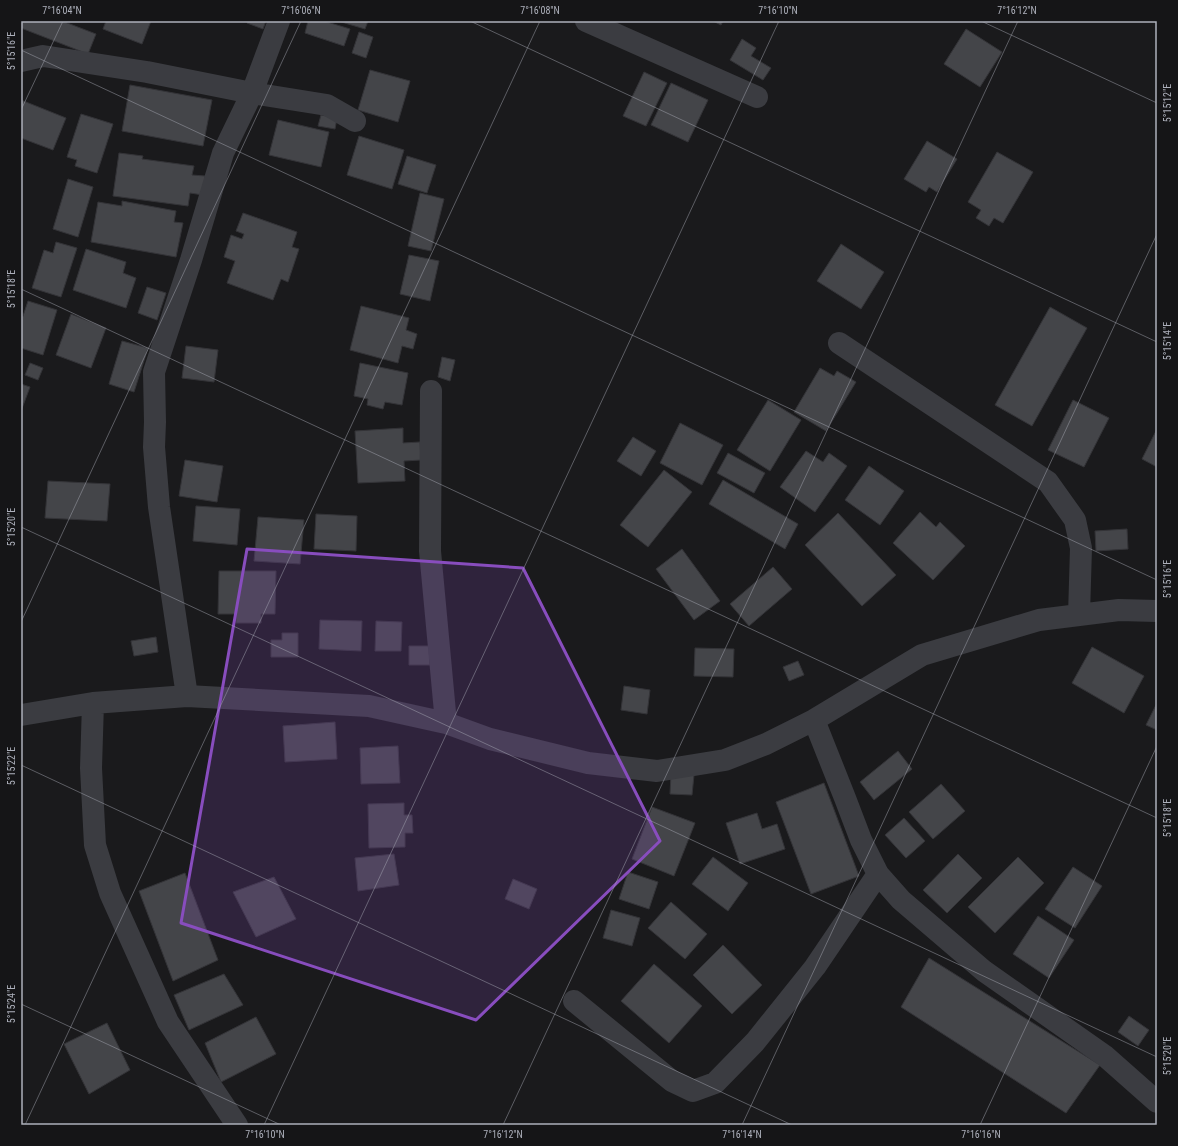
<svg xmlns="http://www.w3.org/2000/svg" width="1178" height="1146" viewBox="0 0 1178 1146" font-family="'Roboto Condensed',sans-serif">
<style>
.building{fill:#444549;stroke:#343438}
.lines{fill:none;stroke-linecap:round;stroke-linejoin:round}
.street{stroke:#3b3c41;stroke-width:22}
.marked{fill:#884dbe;fill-opacity:0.2;stroke:#884dbe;stroke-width:3;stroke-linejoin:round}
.ticks{fill:none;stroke:#adb0bb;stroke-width:1;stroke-opacity:0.45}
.neatline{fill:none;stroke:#adb0bb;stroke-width:1.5}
.ticks-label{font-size:10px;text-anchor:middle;fill:#adb0bb}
</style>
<rect width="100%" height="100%" fill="#1a1a1c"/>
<!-- building -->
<path class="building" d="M 21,21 L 62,21 L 96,34 L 88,54 L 21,28 Z
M 106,21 L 151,21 L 142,44 L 103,29 Z
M 248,21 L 266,21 L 263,29 L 247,23 Z
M 308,21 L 324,21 L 350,29 L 344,46 L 305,33 Z
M 338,21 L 368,21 L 365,29 Z
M 713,21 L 723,21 L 721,25 Z
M 966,29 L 1002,52 L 980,87 L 944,64 Z
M 359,32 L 373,37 L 366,58 L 352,53 Z
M 742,39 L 756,48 L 751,56 L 771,68 L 763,80 L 730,60 Z
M 370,70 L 410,81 L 398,122 L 358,110 Z
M 644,72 L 667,83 L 646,126 L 623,116 Z
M 671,83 L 708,100 L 688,142 L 651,125 Z
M 130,85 L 212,100 L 203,146 L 122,131 Z
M 21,100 L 66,118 L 53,150 L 21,138 Z
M 81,114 L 113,124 L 97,173 L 75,166 L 77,160 L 67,157 Z
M 321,115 L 337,118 L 335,129 L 318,126 Z
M 278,120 L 329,132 L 321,167 L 269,155 Z
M 359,136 L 404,150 L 392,189 L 347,175 Z
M 927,141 L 957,159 L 937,192 L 929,187 L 926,192 L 904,179 Z
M 997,152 L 1033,172 L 1003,223 L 994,218 L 989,226 L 976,218 L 981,210 L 968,202 Z
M 119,153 L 143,156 L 142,159 L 194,166 L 192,175 L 205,176 L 203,195 L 190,193 L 188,206 L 113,196 Z
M 407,156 L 436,165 L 427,193 L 398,184 Z
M 68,179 L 93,187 L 78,237 L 53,229 Z
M 420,193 L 444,199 L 431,251 L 408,246 Z
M 122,201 L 176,211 L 174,222 L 183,223 L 176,257 L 91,242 L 98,202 L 122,206 Z
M 243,213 L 297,232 L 292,247 L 299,249 L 288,282 L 281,279 L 273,300 L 227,283 L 235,261 L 224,257 L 231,235 L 242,239 L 244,234 L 236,231 Z
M 56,242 L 77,248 L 61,297 L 32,288 L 44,250 L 53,253 Z
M 841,244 L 884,272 L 861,309 L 817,281 Z
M 86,249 L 126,262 L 123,273 L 136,278 L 126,308 L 73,290 Z
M 409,255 L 439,261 L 430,301 L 400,294 Z
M 147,287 L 166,293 L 157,320 L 138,313 Z
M 28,301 L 57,310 L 43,355 L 21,348 L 21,322 Z
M 361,306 L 409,318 L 406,330 L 417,334 L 413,349 L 402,346 L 398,363 L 350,350 Z
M 1050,307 L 1087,328 L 1032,426 L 995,405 Z
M 71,314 L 106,328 L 91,368 L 56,355 Z
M 122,341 L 148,348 L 134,392 L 109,384 Z
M 186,346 L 218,350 L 214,382 L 182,378 Z
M 442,357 L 455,360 L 450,381 L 438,377 Z
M 30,363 L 43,368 L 38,380 L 25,375 Z
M 360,363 L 408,373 L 402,405 L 385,402 L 383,409 L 367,405 L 368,399 L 354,396 Z
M 820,368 L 834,376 L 837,371 L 856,382 L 826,431 L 794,412 Z
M 21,384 L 30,387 L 21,411 Z
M 768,400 L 801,420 L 770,471 L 737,450 Z
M 1073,400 L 1109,418 L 1084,467 L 1048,450 Z
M 680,423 L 723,445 L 702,485 L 660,463 Z
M 403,428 L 403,443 L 420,442 L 421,460 L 404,461 L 405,481 L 358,483 L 355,431 Z
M 1157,429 L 1157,467 L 1142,459 Z
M 633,437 L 656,451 L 641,476 L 617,461 Z
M 806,451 L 823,462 L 829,453 L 847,466 L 815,512 L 780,487 Z
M 728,453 L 765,473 L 754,493 L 717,473 Z
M 185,460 L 223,466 L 217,502 L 179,496 Z
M 869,466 L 904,491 L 880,525 L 845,500 Z
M 664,470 L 692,492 L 648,547 L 620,525 Z
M 723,480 L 798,524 L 785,549 L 709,504 Z
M 48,481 L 110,484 L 107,521 L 45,518 Z
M 196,506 L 240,509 L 237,545 L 193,541 Z
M 920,512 L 936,527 L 940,522 L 965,546 L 933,580 L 893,543 Z
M 838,513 L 896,575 L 862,606 L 805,545 Z
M 316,514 L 357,516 L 356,551 L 314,549 Z
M 258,517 L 304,520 L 300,564 L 254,561 Z
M 1127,529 L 1128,549 L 1096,551 L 1095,531 Z
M 682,549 L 720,601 L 694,620 L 656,569 Z
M 773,567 L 792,589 L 749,626 L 730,604 Z
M 219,571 L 276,571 L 275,614 L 261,614 L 261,623 L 236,623 L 236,614 L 218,614 Z
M 320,620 L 362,621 L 361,651 L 319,649 Z
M 376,621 L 402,622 L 401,651 L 375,651 Z
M 282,633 L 298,633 L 298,657 L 271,657 L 271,640 L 282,640 Z
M 156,637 L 158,652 L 134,656 L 131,641 Z
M 409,646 L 429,646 L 430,665 L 409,665 Z
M 1092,647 L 1144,676 L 1124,713 L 1072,683 Z
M 695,648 L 734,649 L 733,677 L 694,676 Z
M 798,661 L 804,675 L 789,681 L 783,667 Z
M 624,686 L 650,690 L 647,714 L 621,710 Z
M 1157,703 L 1157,730 L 1146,725 Z
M 335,722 L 337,759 L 285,762 L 283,726 Z
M 398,746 L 400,783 L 361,784 L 360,748 Z
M 898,751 L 912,769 L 874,800 L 860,782 Z
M 671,774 L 694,775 L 692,795 L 670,794 Z
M 824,783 L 859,876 L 811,894 L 776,802 Z
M 941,784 L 965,811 L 933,839 L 909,812 Z
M 404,803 L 404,815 L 412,815 L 413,833 L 405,833 L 405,847 L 369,848 L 368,804 Z
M 652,807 L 695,823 L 674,876 L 632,859 Z
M 757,813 L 762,829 L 777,824 L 785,849 L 740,864 L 726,823 Z
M 904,818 L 925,841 L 906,858 L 885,835 Z
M 394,854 L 399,885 L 358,891 L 355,858 Z
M 958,854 L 982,878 L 947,913 L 923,890 Z
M 713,857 L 748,883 L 728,911 L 692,884 Z
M 1018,857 L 1044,883 L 995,933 L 968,907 Z
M 1073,867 L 1102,886 L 1075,928 L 1045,909 Z
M 628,872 L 658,882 L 649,909 L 619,899 Z
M 185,873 L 218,960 L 173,981 L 139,891 Z
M 274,877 L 296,919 L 256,937 L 233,892 Z
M 513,879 L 537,889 L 529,909 L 505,899 Z
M 671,902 L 707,934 L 685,959 L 648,928 Z
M 611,910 L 640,918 L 632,946 L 603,938 Z
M 1038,916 L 1074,940 L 1049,978 L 1013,954 Z
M 723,945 L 762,985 L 732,1014 L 693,975 Z
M 929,958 L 1100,1065 L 1066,1113 L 901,1007 Z
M 654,964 L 702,1006 L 669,1043 L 621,1001 Z
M 224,974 L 243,1005 L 189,1030 L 174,995 Z
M 1129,1016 L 1149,1030 L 1138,1046 L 1118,1032 Z
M 256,1017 L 276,1054 L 221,1082 L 205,1043 Z
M 107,1023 L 130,1070 L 89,1094 L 64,1044 Z"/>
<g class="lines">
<!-- street -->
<path class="street" d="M 586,21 L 757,97
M 21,61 L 43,56 L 147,72 L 252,93 L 327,105 L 355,121
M 839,343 L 1048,482 L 1075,520 L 1081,548 L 1079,615
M 431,391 L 430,551 L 446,723
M 187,696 L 159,507 L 154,447 L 155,422 L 154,372 L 191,260 L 223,153 L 252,93 L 279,21
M 93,703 L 91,768 L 95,845 L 110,893 L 168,1022 L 237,1125
M 21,715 L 93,703 L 187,696 L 369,706 L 446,723 L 490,739 L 588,763 L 657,771 L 725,760 L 766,744 L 814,720 L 922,655 L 1039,620 L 1119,610 L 1157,611
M 814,720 L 845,798 L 861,840 L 878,874 L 901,900 L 984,971 L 1105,1056 L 1157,1102
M 574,1001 L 672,1081 L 693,1091 L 715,1083 L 755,1042 L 815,967 L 878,874"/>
</g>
<!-- marked area -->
<path class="marked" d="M 247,549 L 523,568 L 660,841 L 476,1020 L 181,923 Z"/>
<!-- ticks -->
<path class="ticks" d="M 470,21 L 1157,342M 981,21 L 1157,103M 21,50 L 1157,580M 21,110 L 63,21M 21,289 L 1157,818M 21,527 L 1157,1057M 21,622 L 301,21M 21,765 L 792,1125M 21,1004 L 281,1125M 25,1125 L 540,21M 264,1125 L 779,21M 503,1125 L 1018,21M 742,1125 L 1157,234M 980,1125 L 1157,746"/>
<!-- border -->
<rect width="1178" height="1146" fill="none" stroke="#151517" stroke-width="44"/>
<rect x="22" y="22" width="1134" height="1102" class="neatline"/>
<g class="ticks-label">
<text x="62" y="14">7°16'04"N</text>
<text x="301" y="14">7°16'06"N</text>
<text x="540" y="14">7°16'08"N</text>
<text x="778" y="14">7°16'10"N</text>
<text x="1017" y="14">7°16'12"N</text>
<text transform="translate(11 51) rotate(-90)" y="4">5°15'16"E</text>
<text transform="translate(1167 103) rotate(-90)" y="4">5°15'12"E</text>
<text transform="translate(11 289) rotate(-90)" y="4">5°15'18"E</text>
<text transform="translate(1167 341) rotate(-90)" y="4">5°15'14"E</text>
<text transform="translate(11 527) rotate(-90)" y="4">5°15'20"E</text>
<text transform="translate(1167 579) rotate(-90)" y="4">5°15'16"E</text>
<text transform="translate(11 766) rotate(-90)" y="4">5°15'22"E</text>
<text transform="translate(1167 818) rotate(-90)" y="4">5°15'18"E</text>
<text transform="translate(11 1004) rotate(-90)" y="4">5°15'24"E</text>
<text transform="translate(1167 1056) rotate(-90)" y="4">5°15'20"E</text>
<text x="265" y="1138">7°16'10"N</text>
<text x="503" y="1138">7°16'12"N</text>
<text x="742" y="1138">7°16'14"N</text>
<text x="981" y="1138">7°16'16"N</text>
</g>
</svg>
